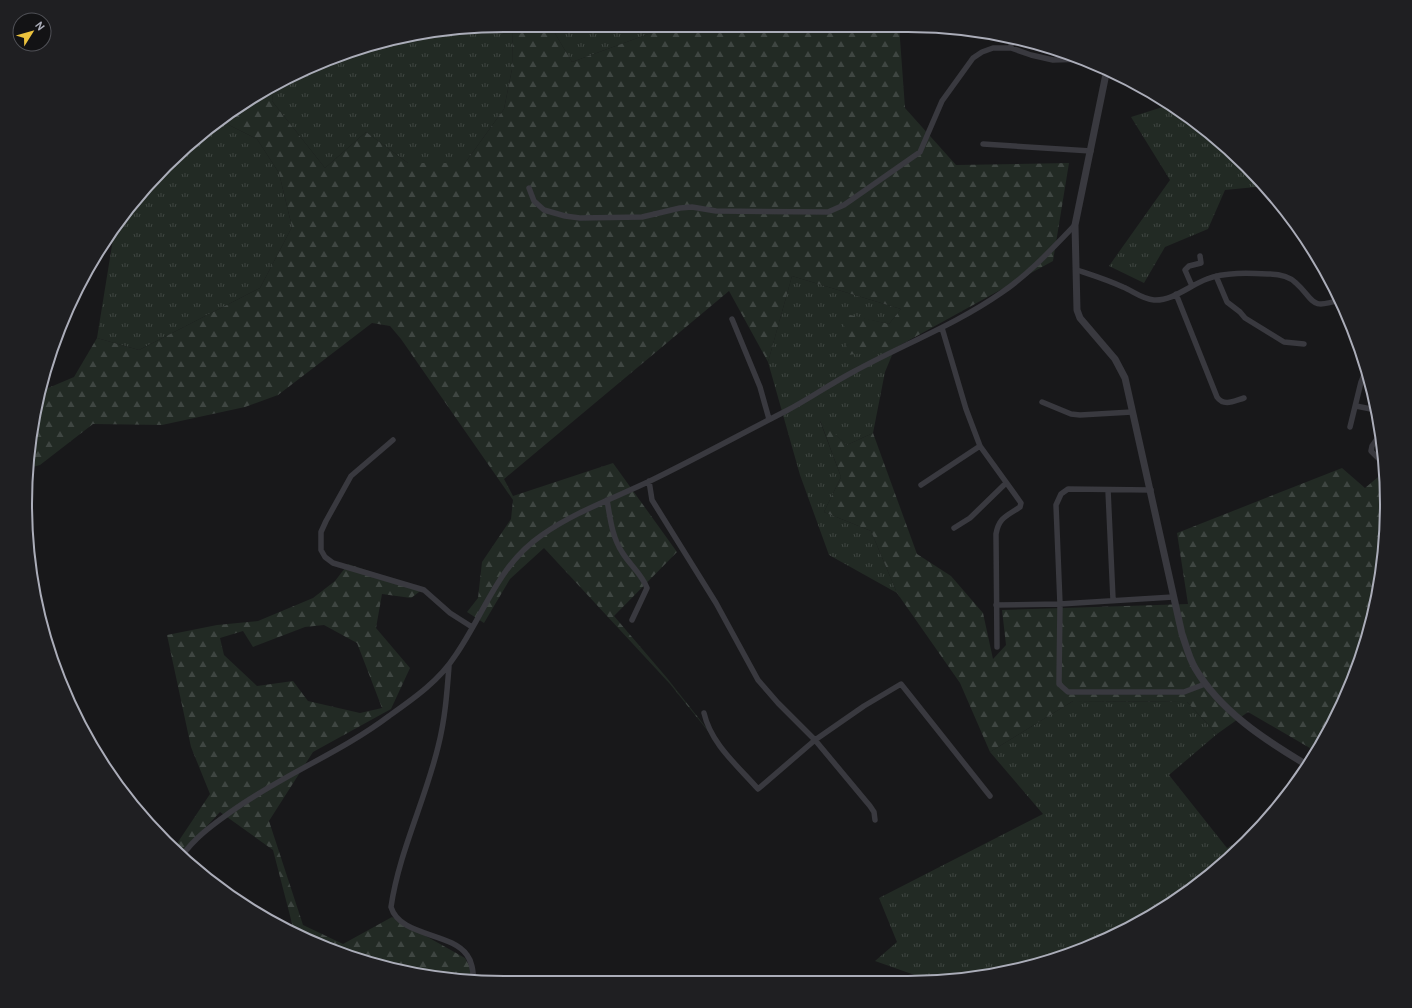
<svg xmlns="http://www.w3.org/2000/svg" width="1412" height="1008" viewBox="0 0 1412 1008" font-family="Overpass,sans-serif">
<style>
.grass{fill:url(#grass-tufts)}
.forest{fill:url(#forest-firs);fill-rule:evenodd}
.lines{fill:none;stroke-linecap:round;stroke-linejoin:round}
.minor{stroke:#39393f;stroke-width:5.5}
.tertiary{stroke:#39393f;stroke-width:7}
.rim{fill:none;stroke:#abadb9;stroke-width:2}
</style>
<defs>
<pattern id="grass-tufts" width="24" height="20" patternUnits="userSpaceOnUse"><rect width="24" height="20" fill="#222a24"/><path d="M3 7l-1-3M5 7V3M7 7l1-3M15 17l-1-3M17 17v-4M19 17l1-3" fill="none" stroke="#3f4642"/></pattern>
<pattern id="forest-firs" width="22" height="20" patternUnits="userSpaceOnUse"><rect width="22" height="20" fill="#222a24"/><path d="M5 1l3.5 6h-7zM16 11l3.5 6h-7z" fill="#3f4642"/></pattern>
</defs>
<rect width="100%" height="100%" fill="#18181a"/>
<!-- grass -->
<path class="grass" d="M 504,25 L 513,25 L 512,69 L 504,109 L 465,163 L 408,163 L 366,132 L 325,168 L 272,101 L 274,86 L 320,62 L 380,41 Z
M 550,25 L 673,25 L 572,62 Z
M 1169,105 L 1224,144 L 1266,186 L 1225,190 L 1208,229 L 1165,247 L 1144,283 L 1109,266 L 1170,180 L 1131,117 Z
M 221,121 L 257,139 L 279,173 L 292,227 L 260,288 L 139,350 L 97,338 L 114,233 L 144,188 Z
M 792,276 L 901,309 L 889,324 L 842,314 L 895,348 L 885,372 L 873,433 L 847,445 L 820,421 L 841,477 L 824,512 L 871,531 L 897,593 L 829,555 L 800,475 L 768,362 Z
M 1073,701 L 1187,702 L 1217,734 L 1169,775 L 1227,848 L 1244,838 L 1247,840 L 1224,864 L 1120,934 L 1032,967 L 971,979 L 926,979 L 875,961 L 897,942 L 879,898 L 1043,814 L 990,752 Z"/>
<!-- forest -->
<path class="forest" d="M 513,25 L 550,25 L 572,62 L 673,25 L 899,25 L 905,108 L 956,165 L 1069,163 L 1053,261 L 895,348 L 848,355 L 842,313 L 889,324 L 901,309 L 792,276 L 768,362 L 729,291 L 504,479 L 513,496 L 613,463 L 677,552 L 614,616 L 667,678 L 741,772 L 670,684 L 544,548 L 510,579 L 484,623 L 467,612 L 478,598 L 482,562 L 511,519 L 513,500 L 401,339 L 390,326 L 372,323 L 278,395 L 245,407 L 162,425 L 93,424 L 40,465 L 29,468 L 29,441 L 41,391 L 74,377 L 97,338 L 139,350 L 260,288 L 292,227 L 279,173 L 257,139 L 221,121 L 238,106 L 274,86 L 272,101 L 325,168 L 366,132 L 408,163 L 465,163 L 504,109 L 512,69 Z
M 820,420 L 847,445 L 873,433 L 917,554 L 951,576 L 983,613 L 993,659 L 1006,645 L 1002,610 L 1188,604 L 1177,533 L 1342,468 L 1365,488 L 1384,472 L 1386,536 L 1371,628 L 1337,716 L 1315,751 L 1248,712 L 1217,734 L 1187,702 L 1073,701 L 990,752 L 960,683 L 897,593 L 871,531 L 824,512 L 841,477 Z
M 348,564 L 423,589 L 411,598 L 382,594 L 376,628 L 410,668 L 391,709 L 313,752 L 269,821 L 303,925 L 343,944 L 392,917 L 465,958 L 478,982 L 380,967 L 295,935 L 273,850 L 220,812 L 181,854 L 174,848 L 210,794 L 191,747 L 167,635 L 217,625 L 258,621 L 313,598 L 335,581 ZM 324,625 L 357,643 L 382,708 L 360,713 L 308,701 L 293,681 L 257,686 L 224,655 L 220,638 L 243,631 L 253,647 L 305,627 Z"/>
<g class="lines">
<!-- minor -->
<path class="minor" d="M 1011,37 L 1011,48
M 983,144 L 1091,151
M 529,188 L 534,201 L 544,210 L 565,216 L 580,218 L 642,217 L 680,208 L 692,207 L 716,211 L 828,212 L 844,205 L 920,152 L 942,101 L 973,58 L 982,52 L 993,48 L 1011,48 L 1031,55 L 1053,60 L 1084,59
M 1077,270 C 1092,275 1108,280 1123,287 C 1133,291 1142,299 1154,300 C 1173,301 1190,285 1207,279 C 1225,272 1249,273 1268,274 C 1278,274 1289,276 1296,283 C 1315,300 1309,310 1339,300
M 1216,276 L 1227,302 L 1240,312 L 1245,318 L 1284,342 L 1304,344
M 1192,286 L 1185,270 L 1189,266 L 1201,263 L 1200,256
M 1176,294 L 1217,397 C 1224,407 1234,401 1244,398
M 732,319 L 760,387 L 769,419
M 942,328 L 966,409 L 980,446 L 1021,503 L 1020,507 C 1007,516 999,517 996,534 L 997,647
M 1042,402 L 1071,414 L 1080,415 L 1132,412
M 1356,406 L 1376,410
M 1350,427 L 1361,382 L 1366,370
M 393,440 L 351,476 L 326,521 L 321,532 L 321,550 L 325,557 L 333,563 L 424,590 L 450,613 L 472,627
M 1379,459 L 1371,451 L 1372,446 L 1381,433
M 649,481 L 652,500 L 716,603 L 758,680 L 778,703 L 815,740 L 870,806 L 874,812 L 875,820
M 921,485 L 980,446
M 1108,490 L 1113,599
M 1151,490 L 1068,489 L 1061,494 L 1056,505 L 1060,604 L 1059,684 L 1068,692 L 1184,692 L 1205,684
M 607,500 C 610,517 612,537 622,552 C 629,564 642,574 647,588 L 632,620
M 954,528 L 970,518 L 1006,483
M 996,605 L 1060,604 L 1173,597
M 449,666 C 447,693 445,720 438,747 C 425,801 399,852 391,907 C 400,937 451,932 467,955 C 473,963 473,973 474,982
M 704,713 C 711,744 738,766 758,789 L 815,740 L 864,706 L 901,684 L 990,796
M 182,856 C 195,837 214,824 232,811 C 282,775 340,753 389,716 C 413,699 439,681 455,656 C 485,613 497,566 542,535 C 576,511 615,498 652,480 C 697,458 741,434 786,411 C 809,399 830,384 853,372 C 902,345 955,325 1001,293 C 1028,275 1052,249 1075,225"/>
<!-- tertiary -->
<path class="tertiary" d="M 1107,69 L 1075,225 L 1077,310 L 1080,318 L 1115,359 L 1125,378 L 1182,634 C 1186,645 1189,658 1195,668 C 1220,711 1265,740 1307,765"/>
</g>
<!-- crop -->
<path d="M0 0H1412V1008H0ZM504 32H908A472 472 0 0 1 1380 504V504A472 472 0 0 1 908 976H504A472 472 0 0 1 32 504V504A472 472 0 0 1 504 32Z" fill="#1f1f22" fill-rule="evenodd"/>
<path class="rim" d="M504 32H908A472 472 0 0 1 1380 504V504A472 472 0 0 1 908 976H504A472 472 0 0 1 32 504V504A472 472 0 0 1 504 32Z"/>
<!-- north arrow -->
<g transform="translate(32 32) rotate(53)"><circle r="19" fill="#131315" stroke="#505157"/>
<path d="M0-3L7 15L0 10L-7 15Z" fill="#ecc33e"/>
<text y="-6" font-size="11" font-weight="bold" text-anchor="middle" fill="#abadb9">N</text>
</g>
</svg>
